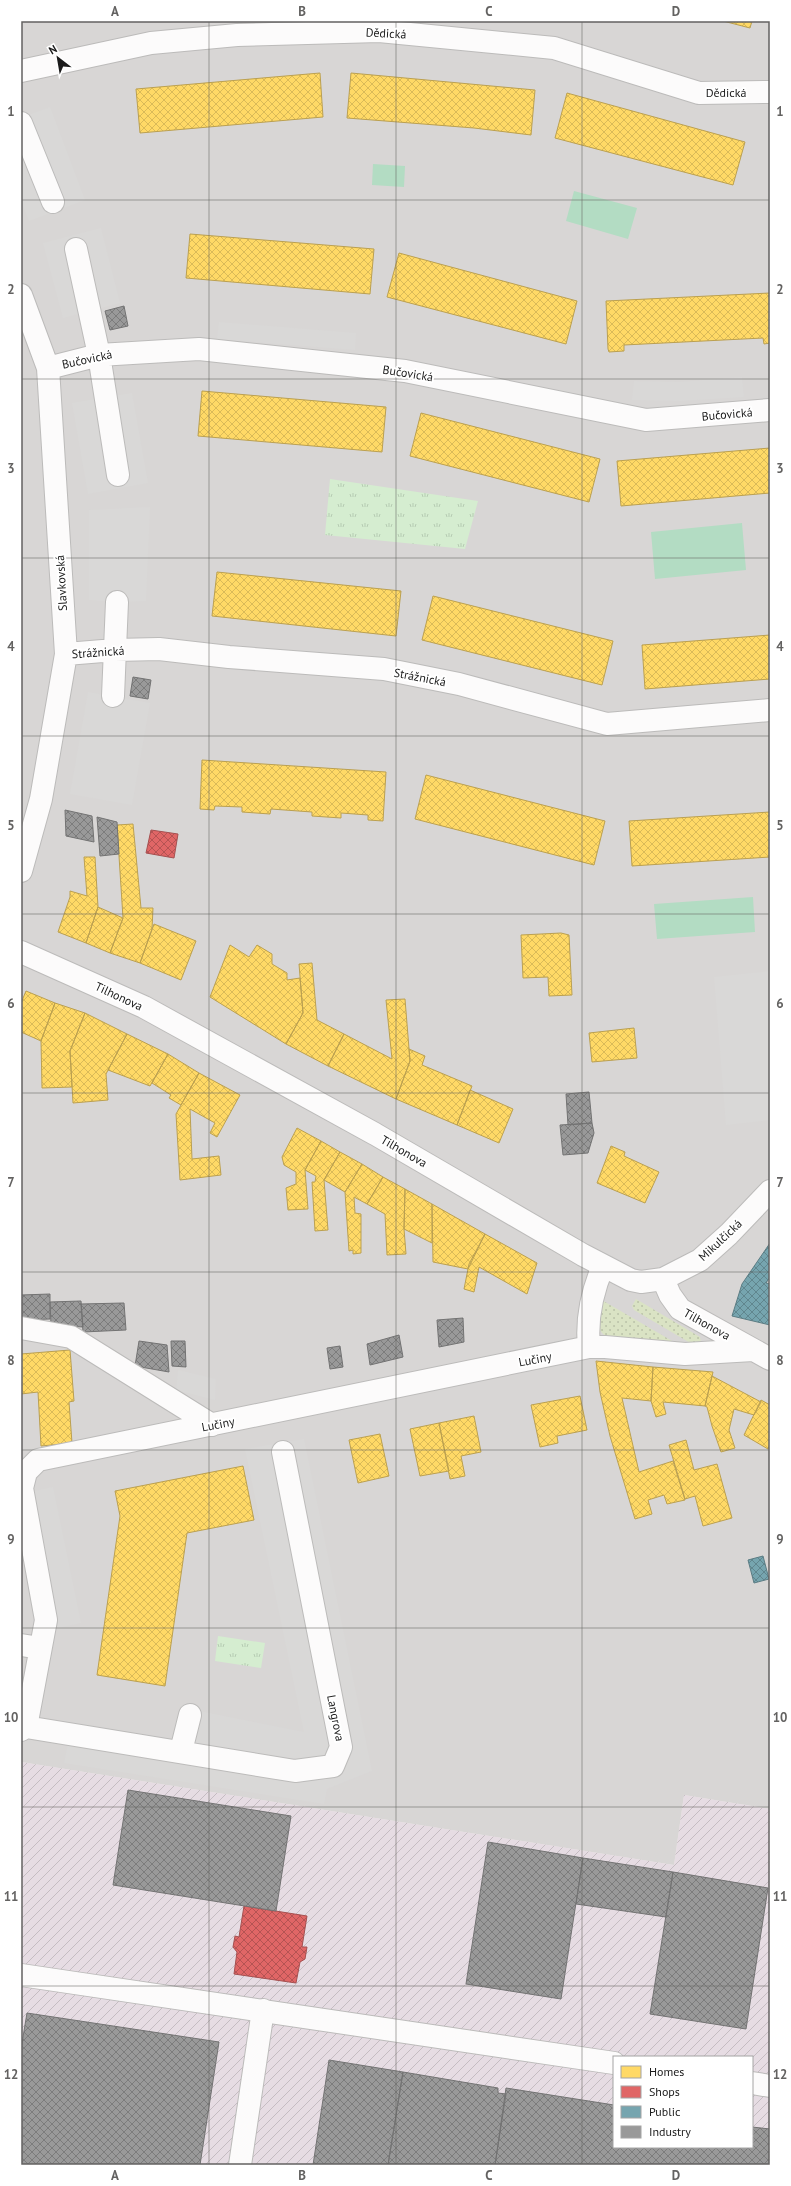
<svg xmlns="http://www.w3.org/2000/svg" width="791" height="2186" viewBox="0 0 791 2186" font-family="'PT Sans',sans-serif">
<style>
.residential{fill:#d8d6d5}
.industrial{fill:url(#industrial-furrows);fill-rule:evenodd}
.grass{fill:url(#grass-dots)}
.park{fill:url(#park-tufts)}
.pitch{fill:#b3dcc3}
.parking{fill:#d9d8d7}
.homes{fill:url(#homes-cross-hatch);stroke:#bba050}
.shops{fill:url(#shops-cross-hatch);stroke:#a55050}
.public{fill:url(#public-cross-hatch);stroke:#5b7c83}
.industry{fill:url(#industry-cross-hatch);stroke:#737373}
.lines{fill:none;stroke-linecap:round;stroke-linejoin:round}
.minor-casing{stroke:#bcbbba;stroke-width:24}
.minor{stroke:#fcfbfb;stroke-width:22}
.grid{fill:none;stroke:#636261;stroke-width:1;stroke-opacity:0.55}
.labels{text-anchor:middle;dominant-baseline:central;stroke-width:4;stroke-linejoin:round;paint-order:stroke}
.street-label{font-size:12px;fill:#1b1b1b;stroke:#fff}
.neatline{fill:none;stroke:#636261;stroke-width:1.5}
.grid-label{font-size:13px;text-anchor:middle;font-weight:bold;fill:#636261}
</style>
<defs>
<pattern id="industrial-furrows" width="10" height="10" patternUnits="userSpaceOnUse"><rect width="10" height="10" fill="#e6dce3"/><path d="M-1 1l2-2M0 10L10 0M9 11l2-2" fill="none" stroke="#c5bcc2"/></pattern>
<pattern id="grass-dots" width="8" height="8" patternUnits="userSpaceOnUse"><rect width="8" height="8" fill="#dae3c4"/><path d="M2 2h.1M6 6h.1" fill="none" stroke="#bac2a8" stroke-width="1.8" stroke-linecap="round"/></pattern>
<pattern id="park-tufts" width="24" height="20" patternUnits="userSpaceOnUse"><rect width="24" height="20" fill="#d5edd0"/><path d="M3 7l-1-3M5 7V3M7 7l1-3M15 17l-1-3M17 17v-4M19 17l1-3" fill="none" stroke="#b6cbb2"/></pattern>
<pattern id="homes-cross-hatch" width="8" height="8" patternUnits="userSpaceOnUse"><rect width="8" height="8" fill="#ffd966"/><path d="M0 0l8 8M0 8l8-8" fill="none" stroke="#daba58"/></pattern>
<pattern id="shops-cross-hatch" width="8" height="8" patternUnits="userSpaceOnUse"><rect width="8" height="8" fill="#e06666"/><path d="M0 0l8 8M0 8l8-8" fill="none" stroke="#b55353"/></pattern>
<pattern id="public-cross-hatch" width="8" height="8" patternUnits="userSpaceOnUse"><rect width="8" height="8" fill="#76a5af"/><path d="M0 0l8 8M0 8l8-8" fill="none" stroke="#60868e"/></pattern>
<pattern id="industry-cross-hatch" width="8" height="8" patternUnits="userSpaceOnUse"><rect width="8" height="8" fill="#999"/><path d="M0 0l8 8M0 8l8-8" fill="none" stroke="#7c7c7c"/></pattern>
</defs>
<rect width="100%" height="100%" fill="#e9e6e3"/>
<!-- residential -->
<path class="residential" d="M 21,21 L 770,21 L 770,1809 L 684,1795 L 674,1865 L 21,1762 Z"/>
<!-- industrial -->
<path class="industrial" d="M 21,1762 L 674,1865 L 684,1795 L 770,1809 L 770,2165 L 21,2165 ZM 614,2057 L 752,2057 L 752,2147 L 614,2147 Z"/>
<!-- grass -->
<path class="grass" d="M 600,1299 L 679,1345 L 616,1337 C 607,1339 602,1335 598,1326 Z
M 636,1299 L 700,1337 L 701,1343 L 692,1344 L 634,1310 L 632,1306 Z"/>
<!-- park -->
<path class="park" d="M 330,479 L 478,501 L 465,549 L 325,535 Z
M 218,1636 L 265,1643 L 261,1668 L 215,1661 Z"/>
<!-- pitch -->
<path class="pitch" d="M 373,164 L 405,166 L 404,187 L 372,185 Z
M 574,191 L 637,208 L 628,239 L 566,221 Z
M 742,523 L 746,570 L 655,579 L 651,532 Z
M 753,897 L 755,932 L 657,939 L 654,904 Z"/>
<!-- parking -->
<path class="parking" d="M 50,107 L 85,200 L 29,221 L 21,201 L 21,118 Z
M 101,228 L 120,303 L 63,318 L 43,243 Z
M 219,322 L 356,333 L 355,350 L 217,339 Z
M 742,377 L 744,397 L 681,401 L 632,400 L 634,381 L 679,382 Z
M 132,393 L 148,483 L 88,494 L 72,403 Z
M 150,507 L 146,601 L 117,602 L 89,600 L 89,510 Z
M 88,692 L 150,703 L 132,805 L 70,794 Z
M 770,971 L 770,1120 L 726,1125 L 714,977 Z
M 178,1370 L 216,1379 L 215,1400 L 176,1390 Z
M 304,1439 L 372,1771 L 327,1789 L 324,1804 L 64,1763 L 68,1743 L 188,1759 L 199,1711 L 304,1732 L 245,1449 Z
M 53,1487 L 81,1623 L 58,1628 L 30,1492 Z"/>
<!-- homes -->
<path class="homes" d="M 723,21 L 752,21 L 750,28 Z
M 320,73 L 323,117 L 140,133 L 136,89 Z
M 351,73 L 535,90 L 531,135 L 474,128 L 347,118 Z
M 567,93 L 745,142 L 733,185 L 555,138 Z
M 190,234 L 374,249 L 370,294 L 186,278 Z
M 399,253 L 577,301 L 566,344 L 387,297 Z
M 770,293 L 770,343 L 764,344 L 763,338 L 624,345 L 624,351 L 609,352 L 608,349 L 606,301 Z
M 202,391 L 386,407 L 382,452 L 198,436 Z
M 421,413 L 600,459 L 589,502 L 410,456 Z
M 770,448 L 770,493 L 621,506 L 617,461 Z
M 217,572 L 401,591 L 396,636 L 212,616 Z
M 433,596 L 613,641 L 602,685 L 422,640 Z
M 770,635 L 770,679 L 645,689 L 642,645 Z
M 202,760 L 386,772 L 383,821 L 368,820 L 368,815 L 341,813 L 341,818 L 312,816 L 312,812 L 271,809 L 270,814 L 242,812 L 242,807 L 215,806 L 214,810 L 200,809 Z
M 426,775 L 605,821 L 594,865 L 415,819 Z
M 770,812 L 770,857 L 632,866 L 629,821 Z
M 133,824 L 141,908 L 153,908 L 152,929 L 140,963 L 110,953 L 123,918 L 117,825 Z
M 84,857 L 95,857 L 98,907 L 86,943 L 58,932 L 70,897 L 70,891 L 87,896 Z
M 98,907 L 123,918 L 110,953 L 86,943 Z
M 154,924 L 196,941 L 181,980 L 140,963 Z
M 561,933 L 569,935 L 572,995 L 549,996 L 548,977 L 523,978 L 521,935 Z
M 230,945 L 249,957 L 257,945 L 272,954 L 272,964 L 287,973 L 287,980 L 300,978 L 303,1013 L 286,1044 L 210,997 Z
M 312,963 L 317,1020 L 344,1034 L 328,1066 L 286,1044 L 303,1013 L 299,964 Z
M 26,991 L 55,1003 L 41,1041 L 21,1032 L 21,1003 Z
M 405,999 L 410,1061 L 396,1099 L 328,1066 L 344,1034 L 392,1059 L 386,1000 Z
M 55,1003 L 85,1013 L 70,1051 L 72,1087 L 42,1088 L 41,1041 Z
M 85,1013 L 127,1034 L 106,1074 L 108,1100 L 73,1103 L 70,1051 Z
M 634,1028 L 637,1058 L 592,1062 L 589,1033 Z
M 127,1034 L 168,1054 L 150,1086 L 108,1070 Z
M 409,1049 L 425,1056 L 422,1065 L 472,1086 L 457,1125 L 396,1099 L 410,1061 Z
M 168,1054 L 199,1073 L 181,1105 L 169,1098 L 171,1095 L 152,1083 Z
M 199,1073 L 240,1095 L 217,1137 L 210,1133 L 215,1123 L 190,1109 L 192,1159 L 219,1156 L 221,1175 L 180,1180 L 176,1114 Z
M 470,1090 L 513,1109 L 499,1143 L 457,1125 Z
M 297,1128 L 321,1141 L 305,1170 L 308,1209 L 288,1210 L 286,1188 L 296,1184 L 296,1172 L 284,1165 L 282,1157 Z
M 321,1141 L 340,1152 L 324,1180 L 328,1230 L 315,1231 L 312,1182 L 315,1182 L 316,1176 L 305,1170 Z
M 611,1146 L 625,1152 L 624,1156 L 659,1172 L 645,1203 L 597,1183 Z
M 340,1152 L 362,1164 L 345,1192 L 324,1180 Z
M 362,1164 L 383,1177 L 367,1204 L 354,1197 L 355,1213 L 361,1214 L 361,1253 L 353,1254 L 353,1250 L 349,1251 L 345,1192 Z
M 383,1177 L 405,1189 L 404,1229 L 406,1254 L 387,1255 L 385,1214 L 367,1204 Z
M 405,1189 L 432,1204 L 432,1243 L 404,1229 Z
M 432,1204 L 485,1234 L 468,1269 L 433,1262 Z
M 485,1234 L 537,1263 L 527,1294 L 479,1267 L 474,1292 L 464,1289 L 469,1264 Z
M 70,1350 L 74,1401 L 69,1402 L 72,1443 L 41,1446 L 38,1392 L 21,1394 L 21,1354 Z
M 596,1361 L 653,1367 L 651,1401 L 622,1398 L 639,1472 L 673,1461 L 685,1500 L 667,1504 L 664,1495 L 648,1500 L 652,1514 L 635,1519 L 610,1436 L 600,1392 Z
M 653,1367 L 713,1372 L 705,1406 L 663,1402 L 666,1414 L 656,1417 L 651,1401 Z
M 712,1376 L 761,1402 L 754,1415 L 734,1409 L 729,1430 L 735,1448 L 721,1452 L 712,1426 L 707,1407 L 705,1406 Z
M 580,1396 L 587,1430 L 557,1436 L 558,1443 L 540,1447 L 531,1405 Z
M 761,1400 L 770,1405 L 770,1444 L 768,1449 L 744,1435 Z
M 474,1416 L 481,1452 L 461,1456 L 465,1476 L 450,1479 L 439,1423 Z
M 439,1423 L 449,1471 L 420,1476 L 410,1429 Z
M 380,1434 L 389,1476 L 358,1483 L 349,1440 Z
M 686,1440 L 694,1470 L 717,1464 L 732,1518 L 703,1526 L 695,1496 L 685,1499 L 669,1445 Z
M 243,1466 L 254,1520 L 187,1533 L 165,1686 L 97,1675 L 120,1516 L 115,1491 Z"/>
<!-- shops -->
<path class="shops" d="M 151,830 L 178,834 L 174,858 L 146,853 Z
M 244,1906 L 307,1916 L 302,1947 L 307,1947 L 305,1959 L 300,1962 L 296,1983 L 234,1974 L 237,1952 L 233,1947 L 235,1936 L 239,1937 Z"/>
<!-- public -->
<path class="public" d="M 770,1243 L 770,1277 L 766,1283 L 770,1284 L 770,1325 L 732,1316 L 742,1284 Z
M 763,1556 L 769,1579 L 754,1583 L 748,1560 Z"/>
<!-- industry -->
<path class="industry" d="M 124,306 L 128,326 L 110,330 L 105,311 Z
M 133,677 L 151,680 L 148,699 L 130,696 Z
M 65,810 L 92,816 L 94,842 L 66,836 Z
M 97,817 L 117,822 L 119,854 L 100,856 Z
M 589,1092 L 592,1123 L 568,1125 L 566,1094 Z
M 592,1123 L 594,1133 L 588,1153 L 563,1155 L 560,1125 Z
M 50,1294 L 50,1319 L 21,1320 L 21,1295 Z
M 81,1301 L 83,1327 L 51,1325 L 50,1302 Z
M 124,1303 L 126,1330 L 83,1332 L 81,1304 Z
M 463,1318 L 464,1342 L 439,1347 L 437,1320 Z
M 399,1335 L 403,1357 L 370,1365 L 367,1344 Z
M 139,1341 L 167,1345 L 169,1372 L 135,1366 Z
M 171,1341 L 185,1341 L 186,1367 L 172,1366 Z
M 340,1346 L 343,1367 L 330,1369 L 327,1348 Z
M 128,1790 L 291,1816 L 276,1911 L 113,1885 Z
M 488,1842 L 583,1858 L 561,1999 L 466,1984 Z
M 583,1858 L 673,1872 L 666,1917 L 576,1904 Z
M 673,1872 L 768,1888 L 746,2029 L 650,2014 Z
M 27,2013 L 219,2042 L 200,2165 L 21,2165 L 21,2049 Z
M 329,2060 L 403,2072 L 388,2165 L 313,2165 Z
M 403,2072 L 498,2088 L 498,2093 L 506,2094 L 495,2165 L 388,2165 Z
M 506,2088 L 614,2105 L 614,2147 L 752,2147 L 752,2127 L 770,2129 L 770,2165 L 495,2165 Z"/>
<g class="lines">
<!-- minor casing -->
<g class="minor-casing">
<path id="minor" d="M 21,71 L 151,43 L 237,35 L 379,31 L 554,48 L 699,93 L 770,92
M 21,123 L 53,202
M 76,249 L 99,355 L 118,475
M 21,295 L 48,368 L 66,654 L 41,799 L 21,871
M 48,368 L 99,355 L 199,349 L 405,371 L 646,420 L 770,410
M 66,654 L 115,650 L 159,649 L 229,657 L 384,669 L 459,684 L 607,724 L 770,710
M 113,696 L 117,602
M 21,952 L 144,1007 L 375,1134 L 583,1255 L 631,1280 L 641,1282 L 663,1279 L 700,1260 L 729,1234 L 770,1191
M 663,1279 L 670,1295 L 680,1309 L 770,1359
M 21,1328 L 71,1337 L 212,1425
M 589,1347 C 586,1318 592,1292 603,1266
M 21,1645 L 40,1648
M 26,1727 L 46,1620 L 22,1488 L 26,1472 L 38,1460 L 589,1347 L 605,1347 L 685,1354 L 753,1350
M 21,1730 L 26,1727 L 295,1771 L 333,1766 L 341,1747 L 283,1452
M 181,1751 L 190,1715
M 21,1975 L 614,2063
M 752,2083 L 770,2086
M 240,2165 L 263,2010"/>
</g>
<!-- minor -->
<use href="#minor" class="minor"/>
</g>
<!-- grid -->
<path class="grid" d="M 209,21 L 209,2165M 396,21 L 396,2165M 582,21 L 582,2165M 21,200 L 770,200M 21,379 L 770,379M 21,558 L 770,558M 21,736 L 770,736M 21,914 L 770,914M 21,1093 L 770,1093M 21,1272 L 770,1272M 21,1450 L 770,1450M 21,1628 L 770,1628M 21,1807 L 770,1807M 21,1986 L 770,1986"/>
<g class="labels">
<!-- street labels -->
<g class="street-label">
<text transform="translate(386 33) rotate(3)">Dědická</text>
<text x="726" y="92">Dědická</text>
<text transform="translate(87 359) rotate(-12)">Bučovická</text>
<text transform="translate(408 373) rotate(9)">Bučovická</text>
<text transform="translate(727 414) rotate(-5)">Bučovická</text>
<text transform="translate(61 583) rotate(-93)">Slavkovská</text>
<text transform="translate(98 652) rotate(-4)">Strážnická</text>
<text transform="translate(420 677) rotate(11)">Strážnická</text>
<text transform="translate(119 996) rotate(25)">Tilhonova</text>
<text transform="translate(404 1151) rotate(30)">Tilhonova</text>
<text transform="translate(720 1240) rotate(-43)">Mikulčická</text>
<text transform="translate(707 1324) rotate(29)">Tilhonova</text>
<text transform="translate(535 1359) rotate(-11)">Lučiny</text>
<text transform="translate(218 1424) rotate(-11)">Lučiny</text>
<text transform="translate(336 1718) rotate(79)">Langrova</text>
</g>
</g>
<!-- border -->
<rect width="791" height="2186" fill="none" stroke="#ffffff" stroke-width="44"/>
<!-- legend -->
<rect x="613" y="2056" width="140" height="92" fill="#ffffff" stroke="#a4a4a4"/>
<rect x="621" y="2066" width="20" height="12" fill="#ffd966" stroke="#a4a4a4"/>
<text x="649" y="2076" font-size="12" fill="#1b1b1b">Homes</text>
<rect x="621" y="2086" width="20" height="12" fill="#e06666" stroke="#a4a4a4"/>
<text x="649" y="2096" font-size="12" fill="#1b1b1b">Shops</text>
<rect x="621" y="2106" width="20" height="12" fill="#76a5af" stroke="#a4a4a4"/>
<text x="649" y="2116" font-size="12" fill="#1b1b1b">Public</text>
<rect x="621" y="2126" width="20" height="12" fill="#999999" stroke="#a4a4a4"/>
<text x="649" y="2136" font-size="12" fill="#1b1b1b">Industry</text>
<!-- north arrow -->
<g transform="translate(58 58) rotate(329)" stroke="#ffffff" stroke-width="3" paint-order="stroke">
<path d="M0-3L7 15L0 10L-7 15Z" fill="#1b1b1b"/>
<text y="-6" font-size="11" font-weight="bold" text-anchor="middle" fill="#1b1b1b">N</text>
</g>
<rect x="22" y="22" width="747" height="2142" class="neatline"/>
<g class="grid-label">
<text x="115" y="16">A</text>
<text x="302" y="16">B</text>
<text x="489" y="16">C</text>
<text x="676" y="16">D</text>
<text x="11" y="116">1</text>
<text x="780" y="116">1</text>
<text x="11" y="294">2</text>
<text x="780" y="294">2</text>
<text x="11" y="473">3</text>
<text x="780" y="473">3</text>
<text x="11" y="651">4</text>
<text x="780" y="651">4</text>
<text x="11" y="830">5</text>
<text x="780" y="830">5</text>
<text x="11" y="1008">6</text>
<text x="780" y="1008">6</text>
<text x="11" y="1187">7</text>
<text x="780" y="1187">7</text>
<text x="11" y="1365">8</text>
<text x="780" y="1365">8</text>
<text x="11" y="1544">9</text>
<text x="780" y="1544">9</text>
<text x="11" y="1722">10</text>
<text x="780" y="1722">10</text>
<text x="11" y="1901">11</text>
<text x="780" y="1901">11</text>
<text x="11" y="2079">12</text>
<text x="780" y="2079">12</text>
<text x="115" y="2180">A</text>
<text x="302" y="2180">B</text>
<text x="489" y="2180">C</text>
<text x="676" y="2180">D</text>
</g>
</svg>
